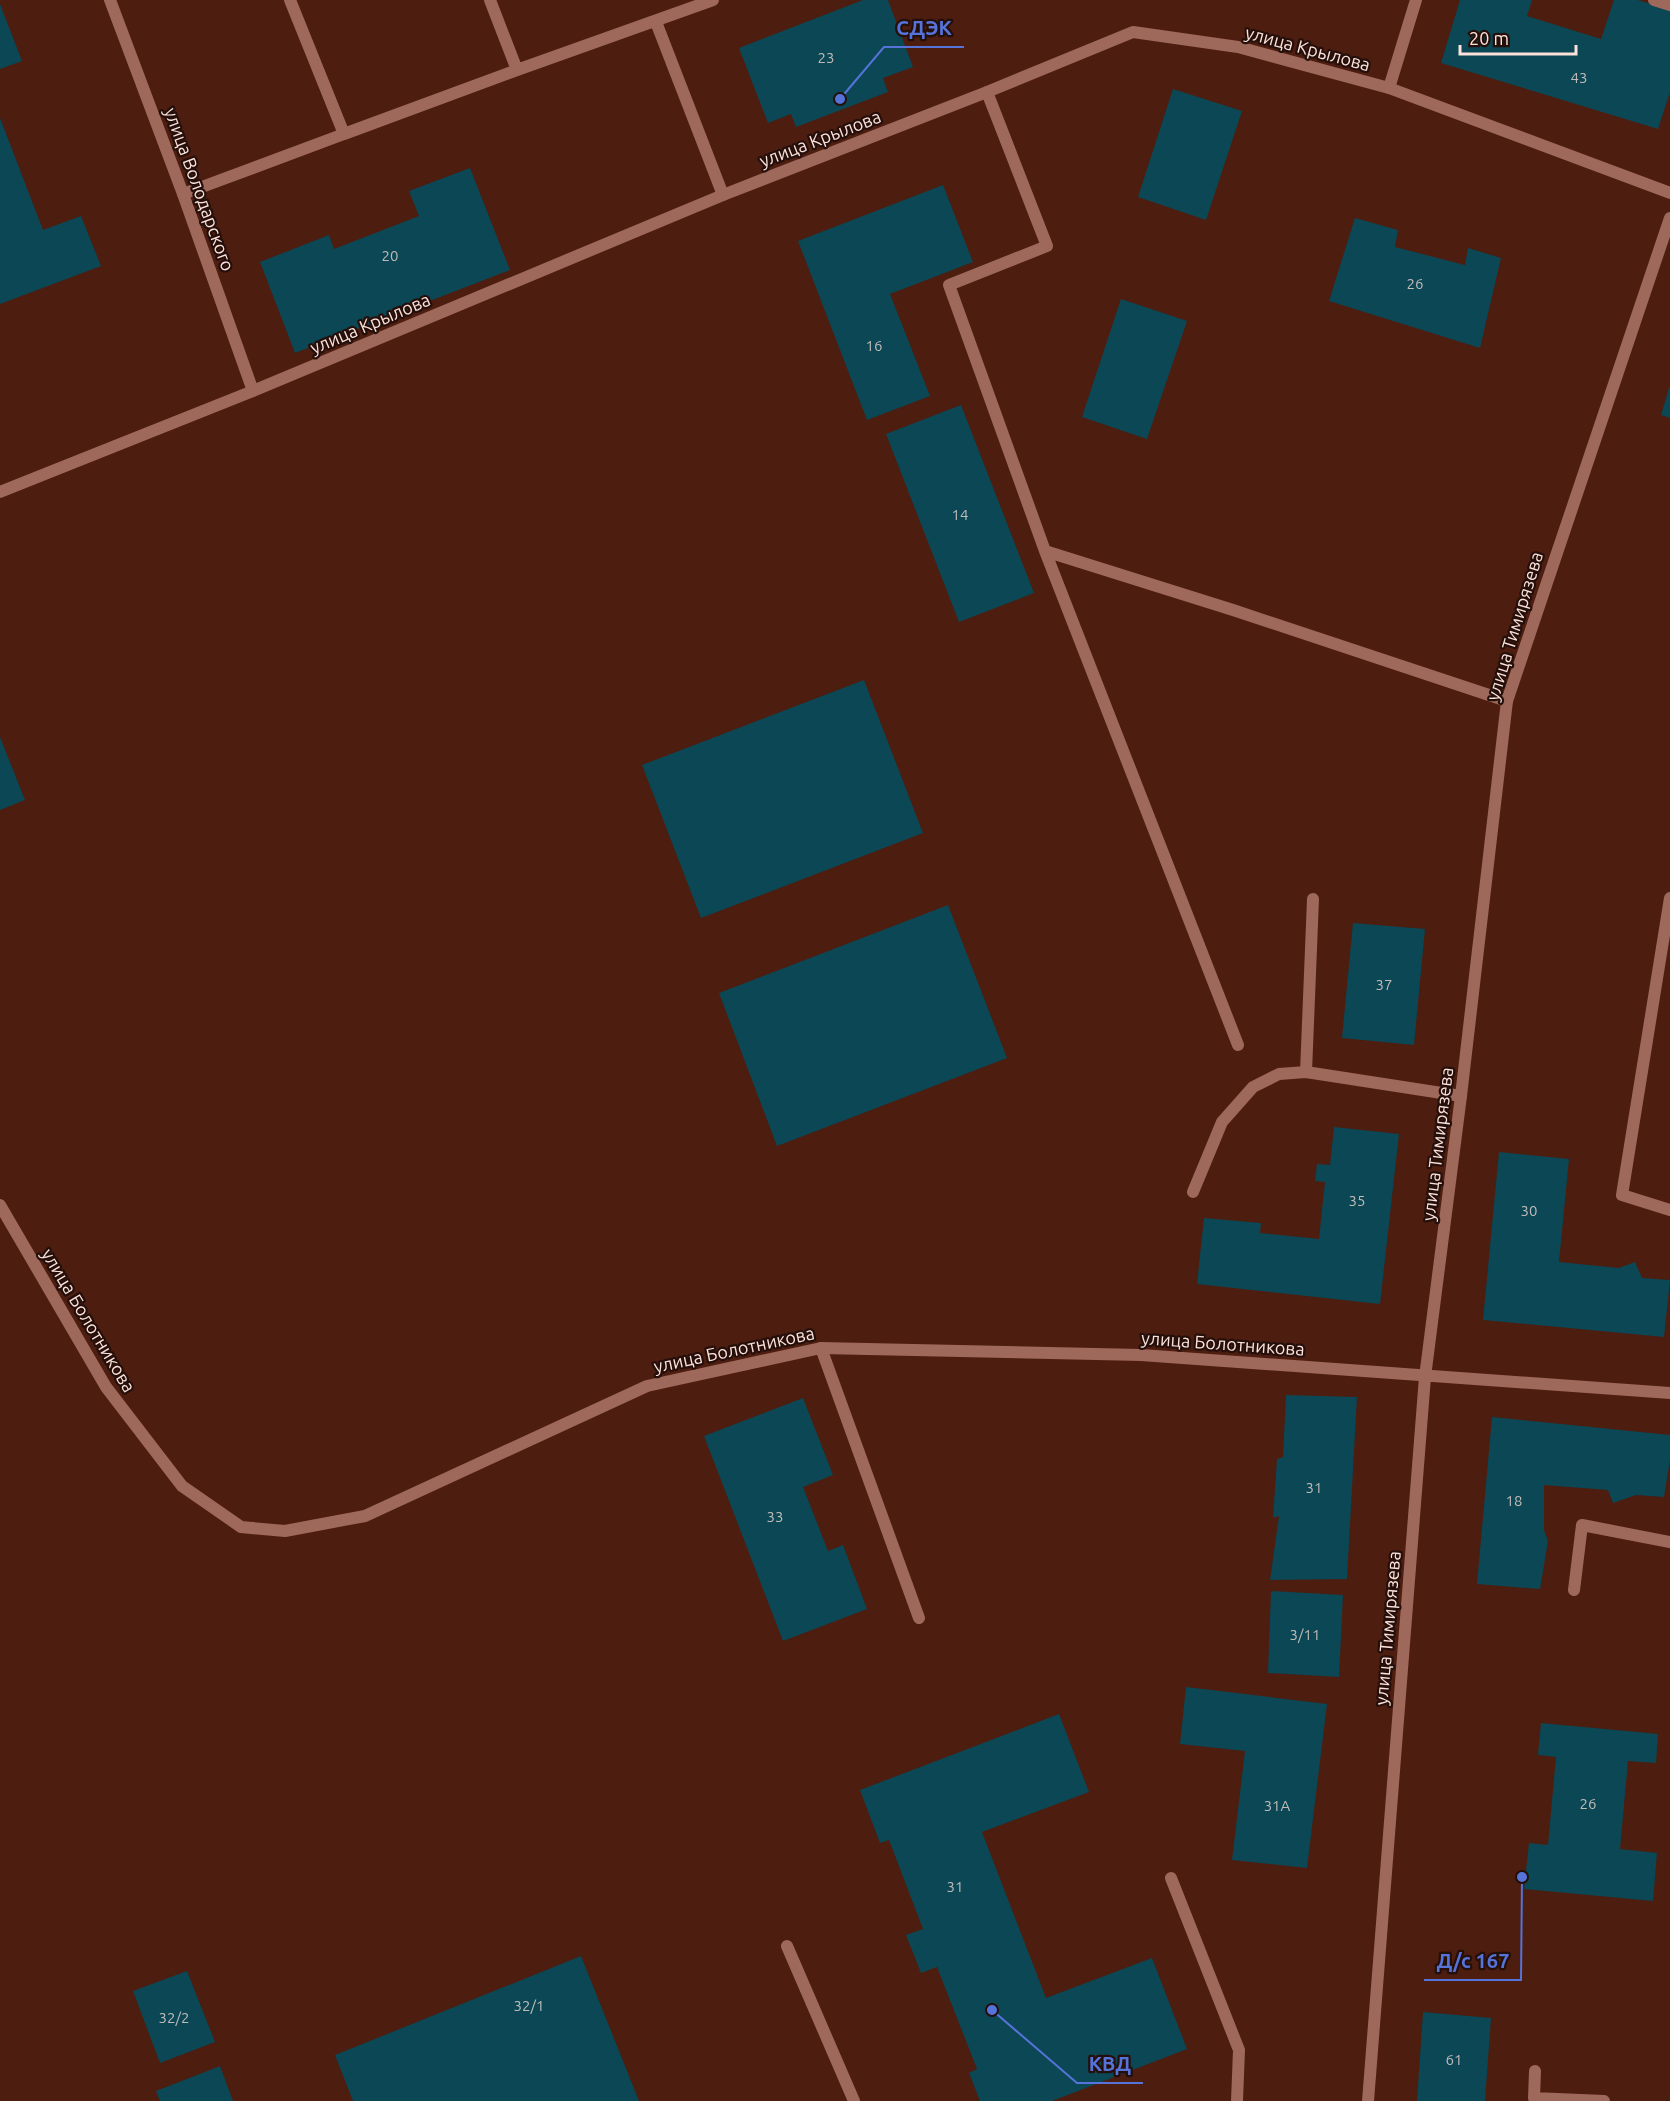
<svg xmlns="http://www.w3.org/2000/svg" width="1670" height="2101" viewBox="0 0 1670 2101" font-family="Ubuntu,sans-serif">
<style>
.building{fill:#0b4754}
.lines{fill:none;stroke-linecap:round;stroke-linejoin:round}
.lane{stroke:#9e685a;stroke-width:12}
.street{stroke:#9e685a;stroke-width:12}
.labels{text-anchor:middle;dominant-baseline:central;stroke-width:4.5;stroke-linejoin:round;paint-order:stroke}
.number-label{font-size:15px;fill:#c0bbb9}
.street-label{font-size:18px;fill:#fce2db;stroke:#250f0a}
.leader{fill:none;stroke:#5573d9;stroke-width:2}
.callout-dot{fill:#5573d9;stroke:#250f0a;stroke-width:2}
.callout-label{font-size:20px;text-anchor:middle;font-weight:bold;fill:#5573d9;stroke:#250f0a;stroke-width:4.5;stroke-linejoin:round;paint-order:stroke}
</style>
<rect width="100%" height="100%" fill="#4d1d10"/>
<!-- building -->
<path class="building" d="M 863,0 L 888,0 L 913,67 L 883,78 L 888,92 L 796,127 L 791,114 L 768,123 L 739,48 Z
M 1460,0 L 1532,0 L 1527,16 L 1601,39 L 1614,0 L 1638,0 L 1670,10 L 1670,92 L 1658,129 L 1441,63 Z
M 0,4 L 22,61 L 0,69 Z
M 1173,89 L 1242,111 L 1206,220 L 1138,197 Z
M 0,118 L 43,230 L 81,216 L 101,266 L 0,304 Z
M 470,168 L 510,270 L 295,353 L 260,262 L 329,235 L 334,249 L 419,216 L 409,191 Z
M 943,185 L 973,262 L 890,294 L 930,396 L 867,420 L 798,241 Z
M 1355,218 L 1398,230 L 1395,247 L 1465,265 L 1468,248 L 1501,258 L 1480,348 L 1329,301 Z
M 1121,299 L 1187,321 L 1147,439 L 1082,417 Z
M 1669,388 L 1670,388 L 1670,418 L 1661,415 Z
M 961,405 L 1034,593 L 959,622 L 886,434 Z
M 864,680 L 923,833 L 701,918 L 642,765 Z
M 0,737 L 25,800 L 0,810 Z
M 948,905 L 1007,1058 L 777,1146 L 719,993 Z
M 1353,923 L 1425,929 L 1414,1045 L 1342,1038 Z
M 1334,1127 L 1399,1134 L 1380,1304 L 1197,1284 L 1204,1218 L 1261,1223 L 1260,1233 L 1319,1239 L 1325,1182 L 1315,1181 L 1317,1164 L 1330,1165 Z
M 1499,1152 L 1569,1159 L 1559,1262 L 1619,1268 L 1635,1262 L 1642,1278 L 1670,1280 L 1664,1337 L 1483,1320 Z
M 1286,1395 L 1357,1397 L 1347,1579 L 1270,1580 L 1279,1516 L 1273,1518 L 1277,1459 L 1283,1457 Z
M 803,1398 L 833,1475 L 803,1487 L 828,1551 L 843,1545 L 867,1609 L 783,1641 L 704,1436 Z
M 1492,1417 L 1670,1435 L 1670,1460 L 1664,1497 L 1636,1495 L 1613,1503 L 1608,1490 L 1544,1485 L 1544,1530 L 1548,1541 L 1540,1589 L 1477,1584 Z
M 1271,1591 L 1343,1595 L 1339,1677 L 1268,1673 Z
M 1186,1687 L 1327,1704 L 1307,1868 L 1232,1860 L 1245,1751 L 1180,1744 Z
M 1059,1714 L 1089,1792 L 982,1832 L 1046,1998 L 1152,1958 L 1187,2049 L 1052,2101 L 980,2101 L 969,2073 L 977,2069 L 937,1967 L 921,1973 L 906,1935 L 923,1929 L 889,1840 L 880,1843 L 860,1790 Z
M 1541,1723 L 1658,1734 L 1656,1763 L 1628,1761 L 1620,1849 L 1657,1853 L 1653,1901 L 1524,1889 L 1529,1843 L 1548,1845 L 1556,1757 L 1538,1755 Z
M 581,1956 L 639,2101 L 353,2101 L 335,2055 Z
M 187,1971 L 215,2042 L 160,2063 L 133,1991 Z
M 1423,2012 L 1491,2018 L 1485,2101 L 1417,2101 Z
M 220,2066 L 233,2101 L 160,2101 L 156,2091 Z"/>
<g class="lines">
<!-- lane -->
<path class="lane" d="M 1654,0 L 1670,5
M 656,22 L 723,195
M 517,70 L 713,0
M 1389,88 L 1416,0
M 987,92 L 1047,246 L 949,285 L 1045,551 L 1238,1045
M 344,134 L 517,70 L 490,0
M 183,194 L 344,134 L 290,0
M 1045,551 L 1233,610 L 1507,701
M 1670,898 L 1622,1195 L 1670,1210
M 1306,1072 L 1313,899
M 1193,1192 L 1222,1122 L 1253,1087 L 1279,1074 L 1306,1072 L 1461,1096
M 821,1348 L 919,1618
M 1574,1590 L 1582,1525 L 1670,1542
M 1171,1878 L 1239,2050 L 1237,2101
M 787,1946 L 854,2101
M 1535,2071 L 1534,2098 L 1604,2101"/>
<!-- street -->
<path class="street" d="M 110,0 L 183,194 L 253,391
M 0,492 L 253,391 L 723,195 L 987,92 L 1133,32 L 1238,47 L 1389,88 L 1670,193
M 0,1205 L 106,1387 L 182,1486 L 241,1527 L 285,1531 L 365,1516 L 647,1386 L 821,1348 L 1141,1355 L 1670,1393
M 1368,2101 L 1425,1377 L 1461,1096 L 1507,701 L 1670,218"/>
</g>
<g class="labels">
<!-- number labels -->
<g class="number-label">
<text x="826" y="57">23</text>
<text x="1579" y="77">43</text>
<text x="390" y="255">20</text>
<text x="1415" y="283">26</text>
<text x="874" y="345">16</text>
<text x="960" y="514">14</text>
<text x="1384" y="984">37</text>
<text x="1357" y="1200">35</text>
<text x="1529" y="1210">30</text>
<text x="1314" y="1487">31</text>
<text x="1514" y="1500">18</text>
<text x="775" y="1516">33</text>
<text x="1305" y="1634">3/11</text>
<text x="1588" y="1803">26</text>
<text x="1277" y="1805">31А</text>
<text x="955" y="1886">31</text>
<text x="529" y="2005">32/1</text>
<text x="174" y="2017">32/2</text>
<text x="1454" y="2059">61</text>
</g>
<!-- street labels -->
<g class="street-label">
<text transform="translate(1308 48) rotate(15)">улица Крылова</text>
<text transform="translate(820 138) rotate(-21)">улица Крылова</text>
<text transform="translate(200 189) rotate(70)">улица Володарского</text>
<text transform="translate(370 323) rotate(-23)">улица Крылова</text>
<text transform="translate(1514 626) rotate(-73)">улица Тимирязева</text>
<text transform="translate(1437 1144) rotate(-83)">улица Тимирязева</text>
<text transform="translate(89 1320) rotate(59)">улица Болотникова</text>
<text transform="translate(1223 1343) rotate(4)">улица Болотникова</text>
<text transform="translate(734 1349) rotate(-12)">улица Болотникова</text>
<text transform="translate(1387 1628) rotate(-85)">улица Тимирязева</text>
</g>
</g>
<!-- callouts -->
<path class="leader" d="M840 99L884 47H964M1522 1877L1521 1980H1424M992 2010L1077 2083H1143"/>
<g class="callout-dot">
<circle cx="840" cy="99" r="6"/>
<circle cx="1522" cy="1877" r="6"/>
<circle cx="992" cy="2010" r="6"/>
</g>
<g class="callout-label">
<text x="924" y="35">СДЭК</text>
<text x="1473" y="1968">Д/с 167</text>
<text x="1110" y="2071">КВД</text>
</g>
<!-- scale -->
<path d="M1460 45v9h116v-9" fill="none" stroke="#fce2db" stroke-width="3"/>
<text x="1469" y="45" font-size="18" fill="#fce2db" stroke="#250f0a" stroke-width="4.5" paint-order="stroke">20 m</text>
</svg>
